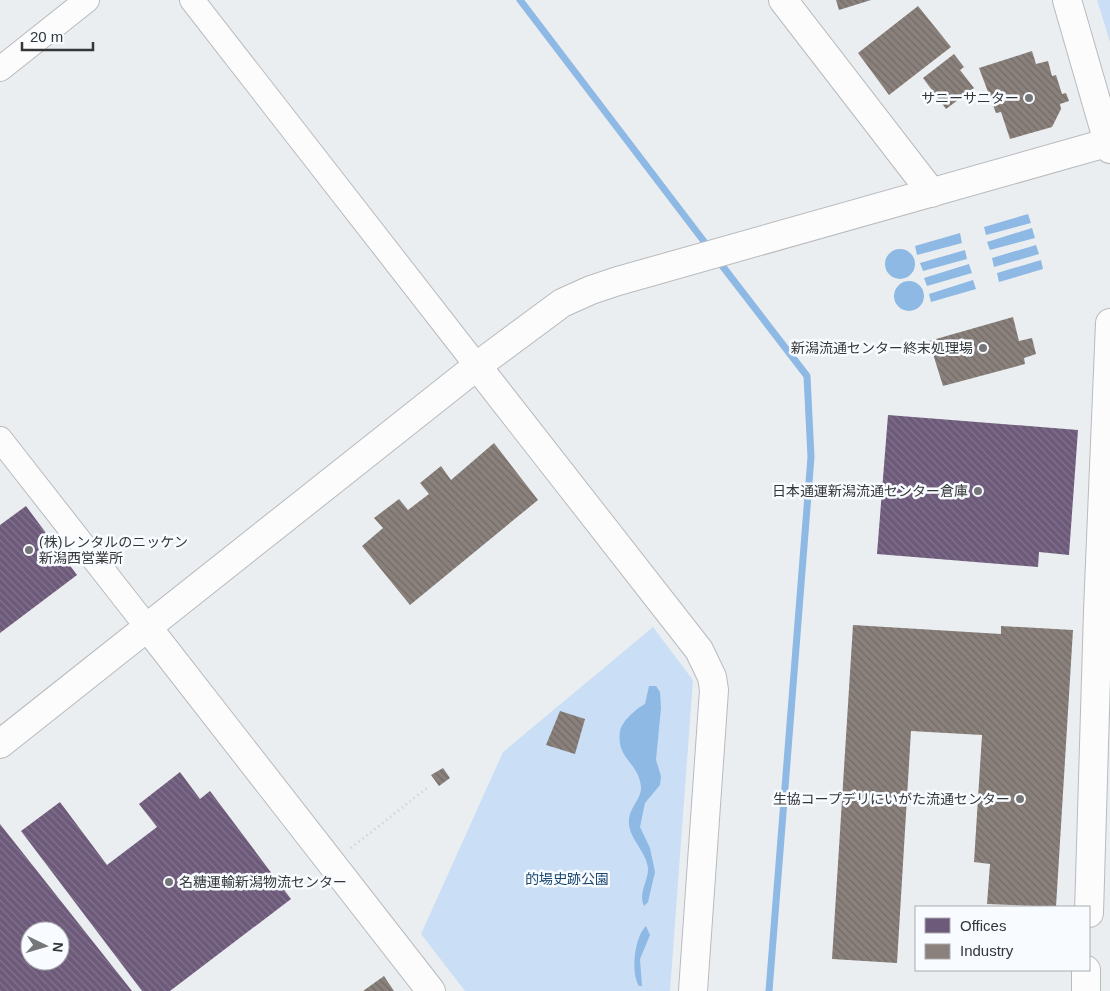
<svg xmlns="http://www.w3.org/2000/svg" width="1110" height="991" viewBox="0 0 1110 991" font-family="Arial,'Noto Sans JP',sans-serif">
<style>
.park{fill:#cadff5}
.water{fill:#8db9e4}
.offices{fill:url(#offices-back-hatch);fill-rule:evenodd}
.industry{fill:url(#industry-back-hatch)}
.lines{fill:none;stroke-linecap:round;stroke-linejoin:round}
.stream{stroke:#8db9e4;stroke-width:7}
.minor-casing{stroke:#b8babc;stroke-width:26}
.tertiary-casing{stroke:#b8babc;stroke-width:30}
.path{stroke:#cccdcf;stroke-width:3;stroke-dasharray:1 4;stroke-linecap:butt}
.minor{stroke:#fcfcfd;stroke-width:24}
.tertiary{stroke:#fcfcfd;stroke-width:28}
.poi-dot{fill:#747678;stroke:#f8fbff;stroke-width:2}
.labels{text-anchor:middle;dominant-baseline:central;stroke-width:5;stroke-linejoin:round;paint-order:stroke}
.poi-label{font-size:14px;fill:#343637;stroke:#f8fbff;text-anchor:end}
.park-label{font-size:14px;fill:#19466e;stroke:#f8fbff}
</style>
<defs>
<pattern id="offices-back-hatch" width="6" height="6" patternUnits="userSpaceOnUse" patternTransform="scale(1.25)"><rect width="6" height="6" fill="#6d597a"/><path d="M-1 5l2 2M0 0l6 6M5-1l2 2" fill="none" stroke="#82748c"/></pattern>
<pattern id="industry-back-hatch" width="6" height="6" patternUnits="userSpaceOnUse" patternTransform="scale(1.25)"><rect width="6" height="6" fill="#8a817c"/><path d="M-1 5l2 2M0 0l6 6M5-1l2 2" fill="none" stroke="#726a66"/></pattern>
</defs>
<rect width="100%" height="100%" fill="#ebeef1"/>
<!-- park -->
<path class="park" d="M 1097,0 L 1110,0 L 1110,42 Z
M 653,627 L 693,680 L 670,991 L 465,991 L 421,934 L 503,752 Z"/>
<!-- water -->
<path class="water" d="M 1028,214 L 1031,223 L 986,235 L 984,227 Z
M 1032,228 L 1035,238 L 990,250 L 987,242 Z
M 960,233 L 962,243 L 917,255 L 915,246 Z
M 1036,245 L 1039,254 L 994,267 L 992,258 Z
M885 264a15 15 0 1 1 30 0a15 15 0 1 1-30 0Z
M 965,250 L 967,259 L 923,271 L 920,263 Z
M 1041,260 L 1043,269 L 999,282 L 997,273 Z
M 969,264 L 972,273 L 927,286 L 924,278 Z
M 973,280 L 976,289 L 931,302 L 929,294 Z
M894 296a15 15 0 1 1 30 0a15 15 0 1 1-30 0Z
M 649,686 L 656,686 L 660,692 L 661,708 L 656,760 L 661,776 L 660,785 L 645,803 L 640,827 L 650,848 L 655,872 L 648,902 L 644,906 C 638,893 648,882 648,869 C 647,851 627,838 629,819 C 630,807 642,798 641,787 C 639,762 616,760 620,731 C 622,721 637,708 645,704 Z
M 646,926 L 650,935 L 640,959 L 642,986 L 639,986 C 630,972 635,936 646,926 Z"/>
<!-- offices -->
<path class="offices" d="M 888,415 L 1078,430 L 1069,555 L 1039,552 L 1038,567 L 877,554 Z
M 26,506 L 77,575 L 0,633 L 0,525 Z
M 180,772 L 200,799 L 210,791 L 291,899 L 170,991 L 142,991 L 21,831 L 60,802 L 107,865 L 157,827 L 139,804 Z
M 0,824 L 132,991 L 0,991 ZM 30,931 L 60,931 L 60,961 L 30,961 Z"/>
<!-- industry -->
<path class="industry" d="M 836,0 L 871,0 L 839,10 Z
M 918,6 L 951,47 L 889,95 L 858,53 Z
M 1032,51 L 1036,64 L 1048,61 L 1052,76 L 1056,75 L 1062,94 L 1066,93 L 1069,101 L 1060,104 L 1061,109 L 1052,127 L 1010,139 L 1001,112 L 996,113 L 979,68 Z
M 954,54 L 964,67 L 960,70 L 974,88 L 946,109 L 923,78 Z
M 1013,317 L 1019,341 L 1032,338 L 1036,354 L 1024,358 L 1025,364 L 943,386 L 929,341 Z
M 494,443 L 538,500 L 410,605 L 362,546 L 383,528 L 374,518 L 399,499 L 408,510 L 429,494 L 420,483 L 441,466 L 451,480 Z
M 853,625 L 1001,634 L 1001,626 L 1073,630 L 1056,907 L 987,904 L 990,864 L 974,862 L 982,735 L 911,731 L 897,963 L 832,959 Z
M 560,711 L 585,719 L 575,754 L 546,745 Z
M 443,768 L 450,778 L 439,786 L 431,775 Z
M 384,976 L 394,991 L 363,991 Z"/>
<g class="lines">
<!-- stream -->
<path class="stream" d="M 520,0 L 709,248
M 717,259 L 807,376 L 811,457 L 769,991"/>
<!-- minor casing -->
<g class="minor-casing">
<path id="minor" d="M 192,0 L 477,366
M 0,69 L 87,0
M 0,439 L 148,628"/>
</g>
<!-- tertiary casing -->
<g class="tertiary-casing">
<path id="tertiary" d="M 783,0 L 932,193
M 1067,0 L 1110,149
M 477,366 L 699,650 L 712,677 L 714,690 L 693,991
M 148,628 L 431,991
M 0,744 L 477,366 L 562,303 L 591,290 L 618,281 L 1110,142
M 1089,913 L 1098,611 L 1110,323
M 1086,991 L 1086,970"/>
</g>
<!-- path -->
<path class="path" d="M 351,848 L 427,788"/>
<!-- minor -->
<use href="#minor" class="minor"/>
<!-- tertiary -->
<use href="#tertiary" class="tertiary"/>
</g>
<!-- markers -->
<g class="poi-dot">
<circle cx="1029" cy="98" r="5"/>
<circle cx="983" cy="348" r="5"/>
<circle cx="978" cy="491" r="5"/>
<circle cx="29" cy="550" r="5"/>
<circle cx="1020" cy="799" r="5"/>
<circle cx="169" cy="882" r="5"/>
</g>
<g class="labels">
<!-- poi labels -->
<g class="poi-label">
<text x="1019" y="98">サニーサニター</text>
<text x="973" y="348">新潟流通センター終末処理場</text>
<text x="968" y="491">日本通運新潟流通センター倉庫</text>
<text x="39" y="542" text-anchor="start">(株)レンタルのニッケン<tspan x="39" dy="16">新潟西営業所</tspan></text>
<text x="1010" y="799">生協コープデリにいがた流通センター</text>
<text x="179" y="882" text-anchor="start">名糖運輸新潟物流センター</text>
</g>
<!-- park labels -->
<g class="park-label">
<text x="567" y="879">的場史跡公園</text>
</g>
</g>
<!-- legend -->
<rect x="915" y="906" width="175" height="65" fill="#f8fbff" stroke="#aaacaf"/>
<rect x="925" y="918" width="25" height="15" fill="#6d597a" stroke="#aaacaf"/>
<text x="960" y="931" font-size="15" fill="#343637">Offices</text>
<rect x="925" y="944" width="25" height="15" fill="#8a817c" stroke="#aaacaf"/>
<text x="960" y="956" font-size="15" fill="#343637">Industry</text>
<!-- north arrow -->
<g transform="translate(45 946) rotate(95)"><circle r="24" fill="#f8fbff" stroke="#aaacaf"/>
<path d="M0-4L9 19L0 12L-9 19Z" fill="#747678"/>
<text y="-8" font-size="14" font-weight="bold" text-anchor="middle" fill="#343637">N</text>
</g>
<!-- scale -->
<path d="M22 42v8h71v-8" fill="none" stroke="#343637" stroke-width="2.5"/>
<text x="30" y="42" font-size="15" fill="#343637" stroke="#f8fbff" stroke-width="4" paint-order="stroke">20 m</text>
</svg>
